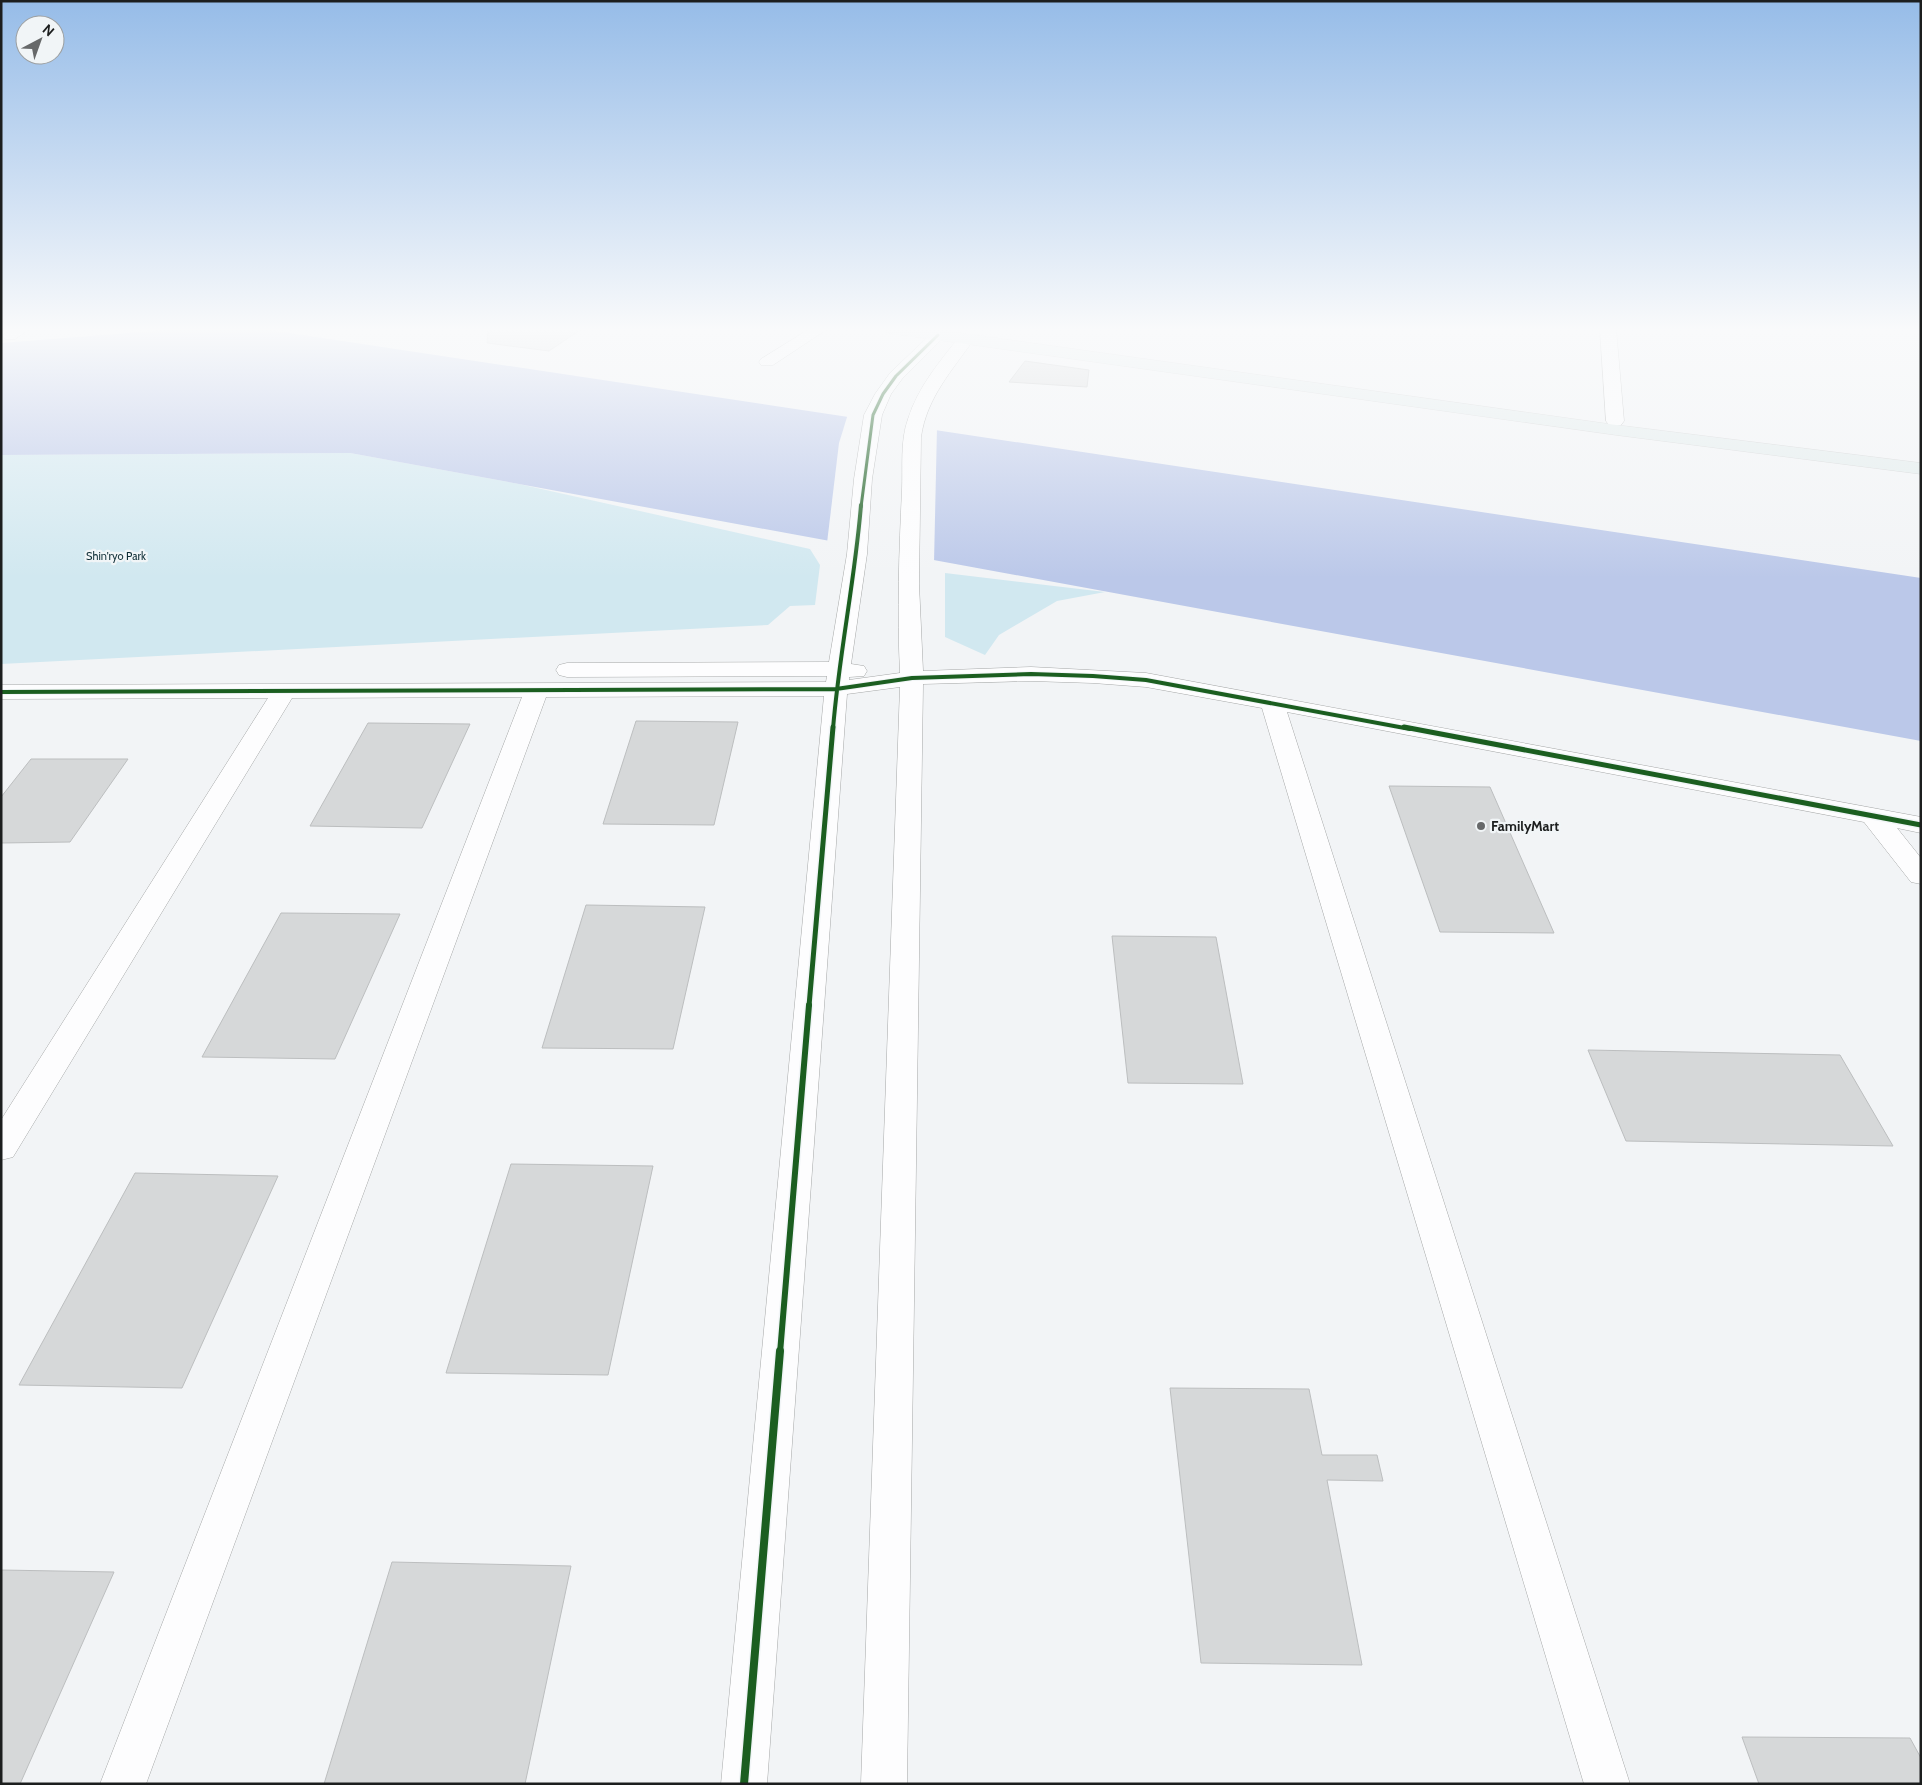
<svg xmlns="http://www.w3.org/2000/svg" width="1922" height="1785" viewBox="0 0 1922 1785" font-family="Cabin,sans-serif">
<style>
.green{fill:#d1e8f0}
.water{fill:#bbc8e9}
.pier{fill:#f2f4f6}
.building{fill:#d6d8d9;stroke:#bcbebf}
.lines{fill:none;stroke-linecap:round;stroke-linejoin:round}
.minor-casing{stroke:#a6a8a8;stroke-width:1}
.major-casing{stroke:#cdcecf;stroke-width:1}
.minor{fill:#fdfdfe;fill-rule:evenodd}
.major{fill:#e2ecec;fill-rule:evenodd}
.cycleway-far4-casing{stroke:#f1f5f7;stroke-width:5}
.cycleway-far3-casing{stroke:#f1f5f7;stroke-width:6}
.cycleway-far2-casing{stroke:#f1f5f7;stroke-width:8}
.cycleway-far1-casing{stroke:#f1f5f7;stroke-width:9}
.cycleway-casing{stroke:#f1f5f7;stroke-width:11}
.cycleway-far4{stroke:#1b5e20;stroke-width:3}
.cycleway-far3{stroke:#1b5e20;stroke-width:4}
.cycleway-far2{stroke:#1b5e20;stroke-width:5}
.cycleway-far1{stroke:#1b5e20;stroke-width:6}
.cycleway{stroke:#1b5e20;stroke-width:8}
.poi-dot{fill:#67696a;stroke:#f1f5f7;stroke-width:2}
.labels{text-anchor:middle;dominant-baseline:central;stroke-width:4.5;stroke-linejoin:round;paint-order:stroke}
.far-park-label{font-size:11px;fill:#0f2e36;stroke:#f1f5f7}
.poi-label{font-size:14px;font-weight:bold;fill:#1c1e1e;stroke:#f1f5f7;text-anchor:start}
</style>
<rect width="100%" height="100%" fill="#f2f4f6"/>
<!-- green -->
<path class="green" d="M 350,453 L 519,484 L 810,549 L 820,565 L 815,605 L 790,606 L 768,625 L 1,664 L 1,455 Z
M 945,573 L 1105,592 L 1057,601 L 999,635 L 985,655 L 945,637 Z"/>
<!-- water -->
<path class="water" d="M 193,328 L 256,328 L 1921,578 L 1921,741 L 350,453 L 1,455 L 1,343 Z"/>
<!-- pier -->
<path class="pier" d="M 848,414 L 937,427 L 934,563 L 827,543 L 839,443 Z"/>
<!-- building -->
<path class="building" d="M 488,328 L 583,328 L 549,351 L 487,343 Z
M 1025,361 L 1089,370 L 1087,387 L 1009,382 Z
M 636,721 L 738,722 L 714,825 L 603,824 Z
M 368,723 L 470,724 L 422,828 L 310,826 Z
M 31,759 L 128,759 L 70,842 L 1,843 L 1,797 Z
M 1389,786 L 1490,787 L 1554,933 L 1440,932 Z
M 586,905 L 705,907 L 673,1049 L 542,1048 Z
M 281,913 L 400,914 L 335,1059 L 202,1057 Z
M 1112,936 L 1216,937 L 1243,1084 L 1128,1083 Z
M 1588,1050 L 1840,1055 L 1893,1146 L 1626,1141 Z
M 511,1164 L 653,1166 L 608,1375 L 446,1373 Z
M 135,1173 L 278,1176 L 182,1388 L 19,1385 Z
M 1170,1388 L 1309,1389 L 1322,1455 L 1377,1455 L 1383,1481 L 1327,1480 L 1362,1665 L 1201,1663 Z
M 392,1562 L 571,1566 L 525,1784 L 324,1784 Z
M 1,1570 L 114,1572 L 20,1784 L 1,1784 Z
M 1742,1737 L 1910,1738 L 1921,1758 L 1921,1784 L 1759,1784 Z"/>
<g class="lines">
<!-- minor casing -->
<g class="minor-casing">
<path id="minor" d="M 12,328 L 31,328 L 15,339 L 5,339 L 2,336 Z
M 811,328 L 829,328 L 773,365 L 761,365 L 759,362 L 761,359 Z
M 1600,328 L 1616,328 L 1624,421 L 1621,425 L 1615,426 L 1609,425 L 1606,421 Z
M 938,330 L 943,332 L 946,335 L 902,379 L 891,394 L 882,415 L 872,479 L 867,554 L 851,664 L 864,666 L 867,671 L 864,676 L 849,677 L 849,680 L 900,673 C 897,612 899,551 902,490 C 903,467 900,441 908,419 C 918,387 940,361 960,336 L 972,336 L 974,339 C 952,371 927,397 921,437 L 919,584 L 923,671 L 1031,667 L 1146,673 L 1921,817 L 1921,833 L 1897,828 L 1921,858 L 1921,884 L 1911,882 L 1864,822 L 1287,712 L 1630,1784 L 1584,1784 L 1262,708 L 1146,687 L 1093,683 L 1031,681 L 923,684 L 907,1784 L 861,1784 L 900,687 L 847,694 L 767,1784 L 721,1784 L 824,696 L 546,697 L 146,1784 L 100,1784 L 522,697 L 292,698 L 13,1157 L 1,1160 L 1,1120 L 268,698 L 1,699 L 1,685 L 826,682 L 827,676 L 567,677 L 559,675 L 556,670 L 559,665 L 567,663 L 829,662 L 847,554 L 854,479 L 864,415 L 875,394 L 890,373 L 933,332 Z"/>
</g>
<!-- major casing -->
<g class="major-casing">
<path id="major" d="M 881,328 L 924,328 L 1616,425 L 1921,463 L 1921,474 L 1616,435 L 888,333 Z"/>
</g>
<!-- minor -->
<use href="#minor" class="minor"/>
<!-- major -->
<use href="#major" class="major"/>
<!-- cycleway-far4 casing -->
<g class="cycleway-far4-casing">
<path id="cycleway-far4" d="M 861,507 L 873,415 L 883,394 L 896,376 L 938,335"/>
</g>
<!-- cycleway-far3 casing -->
<g class="cycleway-far3-casing">
<path id="cycleway-far3" d="M 1,692 L 836,689 L 912,678 L 1031,674 L 1093,676 L 1146,680 L 1410,729
M 833,729 C 839,654 855,580 861,505"/>
</g>
<!-- cycleway-far2 casing -->
<g class="cycleway-far2-casing">
<path id="cycleway-far2" d="M 1404,727 L 1921,825
M 809,1006 L 833,727"/>
</g>
<!-- cycleway-far1 casing -->
<g class="cycleway-far1-casing">
<path id="cycleway-far1" d="M 780,1353 L 809,1005"/>
</g>
<!-- cycleway casing -->
<g class="cycleway-casing">
<path id="cycleway" d="M 744,1784 L 780,1351"/>
</g>
<!-- cycleway-far4 -->
<use href="#cycleway-far4" class="cycleway-far4"/>
<!-- cycleway-far3 -->
<use href="#cycleway-far3" class="cycleway-far3"/>
<!-- cycleway-far2 -->
<use href="#cycleway-far2" class="cycleway-far2"/>
<!-- cycleway-far1 -->
<use href="#cycleway-far1" class="cycleway-far1"/>
<!-- cycleway -->
<use href="#cycleway" class="cycleway"/>
</g>
<!-- sky -->
<linearGradient id="sky" x2="0" y2="1"><stop stop-color="#96bce8"/><stop offset="0.57" stop-color="#f9fafb"/><stop offset="1" stop-color="#f9fafb" stop-opacity="0"/></linearGradient>
<rect width="1922" height="578" fill="url(#sky)"/>
<!-- markers -->
<circle class="poi-dot" cx="1481" cy="826" r="5"/>
<g class="labels">
<!-- far-park labels -->
<g class="far-park-label">
<text x="116" y="556">Shin'ryo Park</text>
</g>
<!-- poi labels -->
<g class="poi-label">
<text x="1491" y="826">FamilyMart</text>
</g>
</g>
<!-- border -->
<rect width="1922" height="1785" fill="none" stroke="#1c1e1e" stroke-width="5"/>
<!-- north arrow -->
<g transform="translate(40 40) rotate(41)"><circle r="24" fill="#f1f5f7" stroke="#9c9fa0"/>
<path d="M0-4L9 19L0 12L-9 19Z" fill="#67696a"/>
<text y="-8" font-size="14" font-weight="bold" text-anchor="middle" fill="#1c1e1e">N</text>
</g>
</svg>
